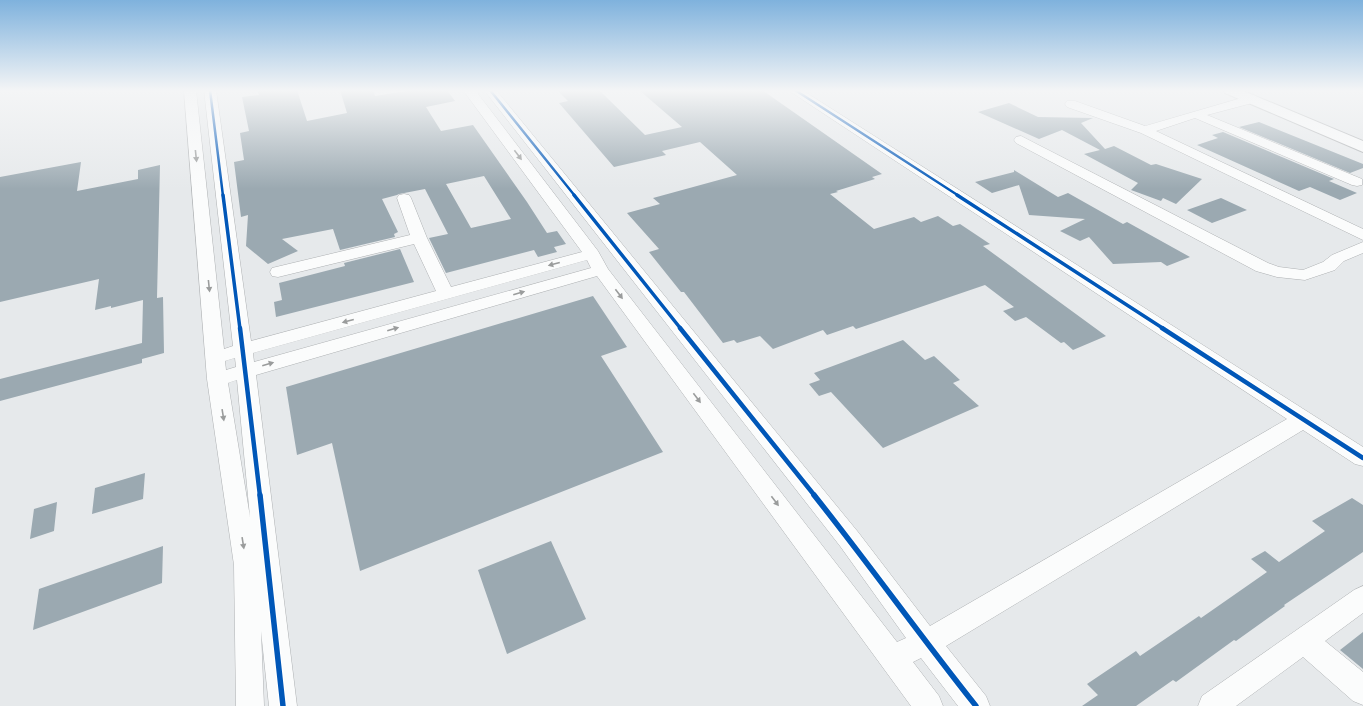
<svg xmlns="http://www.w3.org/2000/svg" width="1363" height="706" viewBox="0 0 1363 706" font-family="Jost,sans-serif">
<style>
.building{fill:#9ba9b1;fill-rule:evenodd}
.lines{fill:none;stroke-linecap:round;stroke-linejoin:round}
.street-casing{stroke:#aeb1b3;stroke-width:1}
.secondary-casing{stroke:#aeb1b3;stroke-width:2}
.street{fill:#fbfcfc;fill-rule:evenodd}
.secondary{fill:#fbfcfc;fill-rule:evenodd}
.cycleway-far3-casing{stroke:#fff;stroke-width:4}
.cycleway-far2-casing{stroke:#fff;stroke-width:5.5}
.cycleway-far1-casing{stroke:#fff;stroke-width:7}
.cycleway-casing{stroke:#fff;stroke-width:8}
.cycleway-far3{stroke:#0057b8;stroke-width:2.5}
.cycleway-far2{stroke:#0057b8;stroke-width:3.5}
.cycleway-far1{stroke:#0057b8;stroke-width:4.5}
.cycleway{stroke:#0057b8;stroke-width:5.5}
.oneway{fill:#9a9c9c}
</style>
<rect width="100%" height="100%" fill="#e6e9eb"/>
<!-- building -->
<path class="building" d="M 257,90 L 297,90 L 307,121 L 347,113 L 340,90 L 373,90 L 375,96 L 412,90 L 447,90 L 455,101 L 426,107 L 441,131 L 473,125 L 527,202 L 547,233 L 557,231 L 566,244 L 554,247 L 557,252 L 538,257 L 534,250 L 446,273 L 429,238 L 448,234 L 425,189 L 399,194 L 397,195 L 382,199 L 398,232 L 394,234 L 395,237 L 340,250 L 333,229 L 282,239 L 298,251 L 268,264 L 246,246 L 248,215 L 241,217 L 234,162 L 244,160 L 240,133 L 249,131 L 242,97 L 259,95 ZM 484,176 L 511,219 L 471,228 L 446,184 Z
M 557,90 L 599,90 L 645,135 L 682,127 L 639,90 L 762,90 L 882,174 L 872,177 L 875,179 L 836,191 L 838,192 L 830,194 L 874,229 L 914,217 L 921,222 L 938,216 L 953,226 L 960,224 L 990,244 L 983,246 L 1106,336 L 1073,350 L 1064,342 L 1061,343 L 1026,317 L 1015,321 L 1003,311 L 1014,307 L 985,285 L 856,329 L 853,326 L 827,335 L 823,330 L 773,349 L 760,336 L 737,343 L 734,340 L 723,343 L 684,292 L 681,292 L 649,252 L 659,249 L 627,213 L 660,204 L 653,198 L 737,175 L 700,142 L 662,151 L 666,155 L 614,167 L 559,103 L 568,101 Z
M 1009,103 L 1038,117 L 1093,118 L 1081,123 L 1105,149 L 1114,146 L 1151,165 L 1156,164 L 1202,179 L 1176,204 L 1163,198 L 1161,201 L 1131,190 L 1138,183 L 1084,154 L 1100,150 L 1062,130 L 1039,139 L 978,112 Z
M 1259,122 L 1363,164 L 1363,168 L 1350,173 L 1239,127 Z
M 1223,132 L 1334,179 L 1329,181 L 1357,193 L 1340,200 L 1310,187 L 1299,191 L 1197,145 L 1218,138 L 1212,135 Z
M 81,162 L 77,191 L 138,179 L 138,170 L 160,165 L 157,298 L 163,297 L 164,353 L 142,359 L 142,363 L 0,401 L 0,379 L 142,343 L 143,300 L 111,308 L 111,306 L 95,310 L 99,279 L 0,302 L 0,177 Z
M 1014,170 L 1058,197 L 1068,193 L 1123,224 L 1127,222 L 1190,257 L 1167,266 L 1161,262 L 1113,264 L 1089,237 L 1080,241 L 1060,231 L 1085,219 L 1029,215 L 1019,185 L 992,193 L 975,182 L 1014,172 Z
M 1221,198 L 1247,210 L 1212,223 L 1187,210 Z
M 400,249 L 414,282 L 276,317 L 274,302 L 282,300 L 279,283 L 345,266 L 344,263 Z
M 593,296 L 627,347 L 601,356 L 663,452 L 360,571 L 332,443 L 297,455 L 286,387 Z
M 903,340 L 925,360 L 934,356 L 960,380 L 953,383 L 979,406 L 883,448 L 831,392 L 819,396 L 809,384 L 820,380 L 814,373 Z
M 145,473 L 143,499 L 92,514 L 95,488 Z
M 1352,498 L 1363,505 L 1363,552 L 1284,605 L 1285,606 L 1236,641 L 1234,640 L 1176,682 L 1173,680 L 1136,706 L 1082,706 L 1098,695 L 1087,684 L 1136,651 L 1140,656 L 1199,616 L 1201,618 L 1267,572 L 1251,559 L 1265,551 L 1279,562 L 1325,531 L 1312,521 Z
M 57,502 L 54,531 L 30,539 L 34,509 Z
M 551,541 L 586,619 L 507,654 L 478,570 Z
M 163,546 L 162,583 L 33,630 L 39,589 Z
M 1363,632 L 1363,669 L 1340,650 Z"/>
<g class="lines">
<!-- street casing -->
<g class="street-casing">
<path id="street" d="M 184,90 L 196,90 L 224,349 L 233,346 L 204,90 L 216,90 L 251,341 L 436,291 L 414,244 L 278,277 L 272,276 L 270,272 L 272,268 L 410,235 L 397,198 L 399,195 L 404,194 L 409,195 L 411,198 L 427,238 L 451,287 L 582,252 L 463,90 L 475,90 L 598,251 L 608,269 L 897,642 L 906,638 L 840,546 L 484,90 L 496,90 L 858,532 L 930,626 L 1287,419 L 791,92 L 789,90 L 802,90 L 1363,447 L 1363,466 L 1355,464 L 1303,430 L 946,646 L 986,696 L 990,706 L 958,706 L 921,658 L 913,662 L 939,696 L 943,706 L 911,706 L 597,276 L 256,375 L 297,706 L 269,706 L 261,631 L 264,706 L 236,706 L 234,565 L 207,379 ZM 587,260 L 591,268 L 254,362 L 253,353 ZM 235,358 L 236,367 L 226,370 L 225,361 ZM 237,380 L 250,517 L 228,383 Z
M 1252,95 L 1256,96 L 1258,99 L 1256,102 L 1207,115 L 1362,179 L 1362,185 L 1357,186 L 1352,185 L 1195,118 L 1156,131 L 1363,229 L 1363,240 L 1141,133 L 1067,107 L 1065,104 L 1067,101 L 1075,101 L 1145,126 Z
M 1021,136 L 1268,263 L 1279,267 L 1303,270 L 1323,262 L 1332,255 L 1363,242 L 1363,253 L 1344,261 L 1335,270 L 1305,280 L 1277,277 L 1256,271 L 1016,143 L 1014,140 L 1016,137 Z
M 1363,586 L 1363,613 L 1325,641 L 1363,672 L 1363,705 L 1353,701 L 1303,657 L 1236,706 L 1198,706 L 1202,696 L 1354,590 Z"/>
</g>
<!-- secondary casing -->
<g class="secondary-casing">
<path id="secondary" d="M 1223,90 L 1241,90 L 1363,141 L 1363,152 L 1225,93 Z"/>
</g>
<!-- street -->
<use href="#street" class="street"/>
<!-- secondary -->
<use href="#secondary" class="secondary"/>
<!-- cycleway-far3 casing -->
<g class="cycleway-far3-casing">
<path id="cycleway-far3" d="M 210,90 L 223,196
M 490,90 L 575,196
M 795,90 L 959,196"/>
</g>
<!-- cycleway-far2 casing -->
<g class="cycleway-far2-casing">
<path id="cycleway-far2" d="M 223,195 L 240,329
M 574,195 L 681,329
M 957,195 L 1164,329"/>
</g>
<!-- cycleway-far1 casing -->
<g class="cycleway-far1-casing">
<path id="cycleway-far1" d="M 240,328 L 260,496
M 680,328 L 815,496
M 1162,328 L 1363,458"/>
</g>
<!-- cycleway casing -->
<g class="cycleway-casing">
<path id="cycleway" d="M 260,495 L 283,706
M 814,495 C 869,564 921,637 976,706"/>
</g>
<!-- cycleway-far3 -->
<use href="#cycleway-far3" class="cycleway-far3"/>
<!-- cycleway-far2 -->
<use href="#cycleway-far2" class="cycleway-far2"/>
<!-- cycleway-far1 -->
<use href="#cycleway-far1" class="cycleway-far1"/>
<!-- cycleway -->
<use href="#cycleway" class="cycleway"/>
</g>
<!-- one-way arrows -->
<defs><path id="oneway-solid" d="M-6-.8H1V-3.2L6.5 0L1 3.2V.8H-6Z"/></defs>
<g class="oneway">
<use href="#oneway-solid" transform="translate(518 155) rotate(53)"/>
<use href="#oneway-solid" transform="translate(196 156) rotate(84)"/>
<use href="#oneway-solid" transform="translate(554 264) rotate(165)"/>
<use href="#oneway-solid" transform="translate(209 286) rotate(84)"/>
<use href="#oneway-solid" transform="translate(519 293) rotate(-16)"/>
<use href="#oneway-solid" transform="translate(619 294) rotate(53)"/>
<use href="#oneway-solid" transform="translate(348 321) rotate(165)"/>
<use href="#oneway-solid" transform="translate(393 329) rotate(-16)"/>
<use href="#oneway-solid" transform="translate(268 364) rotate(-16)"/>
<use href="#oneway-solid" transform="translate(697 398) rotate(53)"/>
<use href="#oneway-solid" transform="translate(223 415) rotate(81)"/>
<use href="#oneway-solid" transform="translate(775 501) rotate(53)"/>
<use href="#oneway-solid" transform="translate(243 543) rotate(81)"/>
</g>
<!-- sky -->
<linearGradient id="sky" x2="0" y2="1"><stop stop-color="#7fb2dd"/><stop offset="0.48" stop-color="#f4f5f6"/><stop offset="1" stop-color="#f4f5f6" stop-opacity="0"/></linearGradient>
<rect width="1363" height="189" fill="url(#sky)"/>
</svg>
